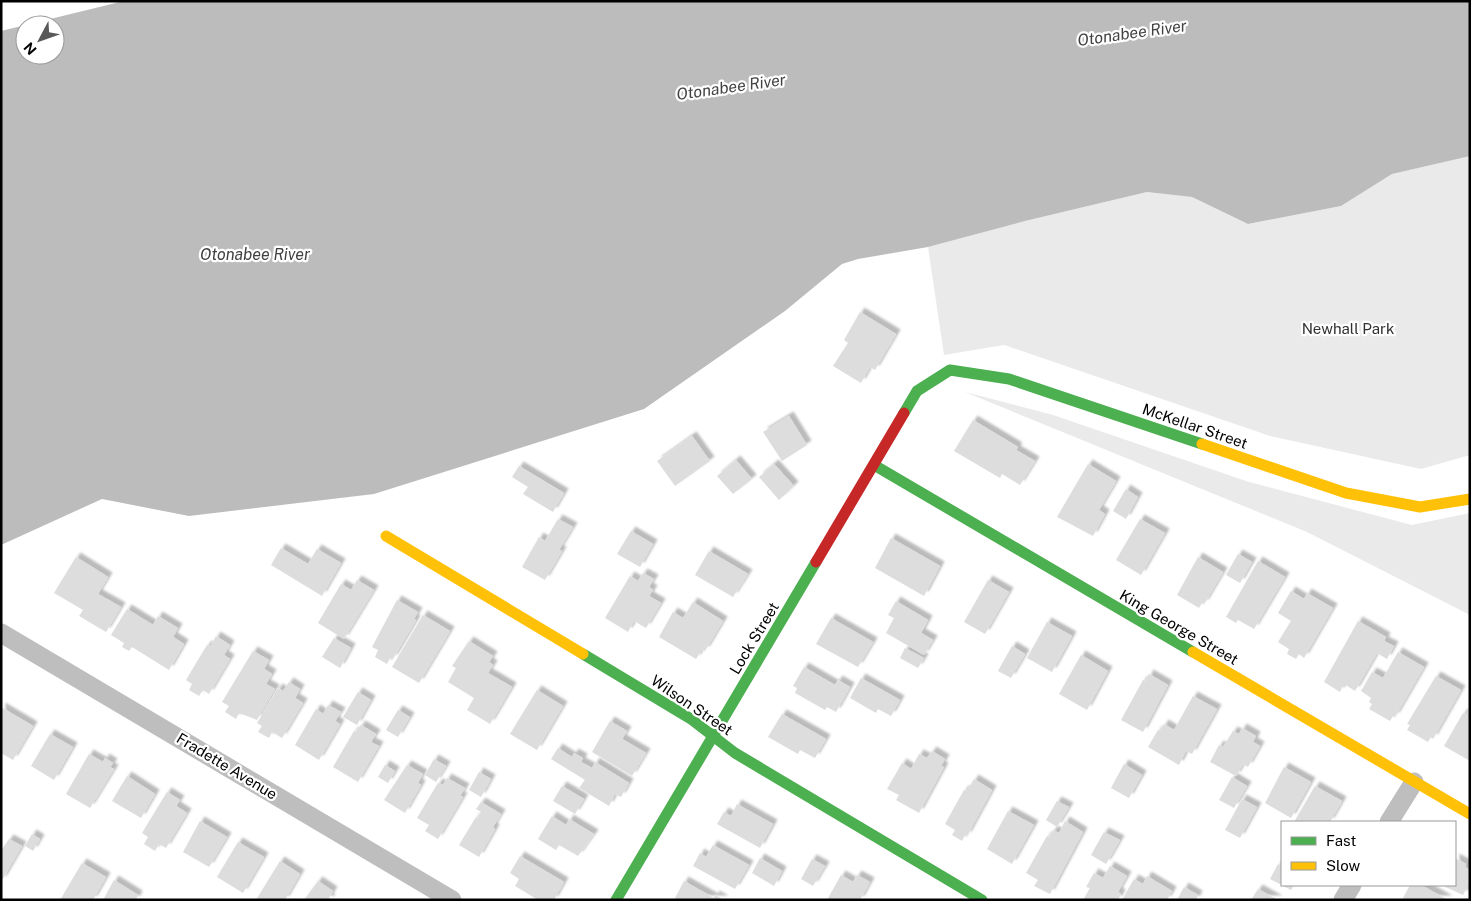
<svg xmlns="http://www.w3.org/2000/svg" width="1471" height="901" viewBox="0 0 1471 901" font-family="'Public Sans',sans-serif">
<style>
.green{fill:#eaeaea}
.water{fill:#bcbcbc;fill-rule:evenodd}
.building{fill:#ddd;filter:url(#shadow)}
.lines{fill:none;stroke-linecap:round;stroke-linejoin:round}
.street{stroke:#bebebe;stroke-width:19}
.fast{stroke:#4caf50;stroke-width:11}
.slow{stroke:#ffc107;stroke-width:11}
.jam{stroke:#c62828;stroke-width:11}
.labels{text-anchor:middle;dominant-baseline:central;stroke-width:4.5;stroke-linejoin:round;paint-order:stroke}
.park-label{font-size:15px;fill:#303030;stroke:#fff}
.street-label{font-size:15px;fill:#000;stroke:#fff}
.water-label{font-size:16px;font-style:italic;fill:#414141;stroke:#fff}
</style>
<defs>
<filter id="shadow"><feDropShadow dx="4.5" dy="-4.5" stdDeviation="1" flood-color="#0004"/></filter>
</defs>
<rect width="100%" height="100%" fill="#fff"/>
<!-- green -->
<path class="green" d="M 1467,156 L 1470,156 L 1470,455 L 1421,469 L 1270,436 L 1004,345 L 944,355 L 928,247 L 1025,221 L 1147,192 L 1192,197 L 1248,224 L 1341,206 L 1392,174 Z
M 965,392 L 1053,415 L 1249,482 L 1412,525 L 1470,513 L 1470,615 L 1307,532 Z"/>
<!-- water -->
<path class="water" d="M 124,1 L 1470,1 L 1470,156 L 1392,174 L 1341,206 L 1248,224 L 1192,197 L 1147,192 L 1025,221 L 928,247 L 858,259 L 842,264 L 785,311 L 644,409 L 374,494 L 189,516 L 102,499 L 1,545 L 1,31 ZM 25,25 L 55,25 L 55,55 L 25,55 Z"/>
<!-- building -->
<path class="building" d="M 860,312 L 896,334 L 875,370 L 870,367 L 861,383 L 833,366 L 848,343 L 844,340 Z
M 789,416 L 807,445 L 782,461 L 763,432 Z
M 973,420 L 1018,447 L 1016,450 L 1035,461 L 1020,485 L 1002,474 L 1000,478 L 954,451 Z
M 692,436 L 710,461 L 675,486 L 657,461 Z
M 736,460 L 752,479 L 733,494 L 717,476 Z
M 774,464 L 794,486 L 779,500 L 759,477 Z
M 1088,464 L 1116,481 L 1099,510 L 1105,514 L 1093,536 L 1057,517 Z
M 519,466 L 564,493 L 553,512 L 523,494 L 528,487 L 512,477 Z
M 1126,489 L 1138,497 L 1126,519 L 1113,511 Z
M 558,519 L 573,527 L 559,550 L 562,551 L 545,580 L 522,567 L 539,537 L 545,541 Z
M 1140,519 L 1165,533 L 1141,575 L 1116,560 Z
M 631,531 L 653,544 L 640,567 L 617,554 Z
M 891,538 L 940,566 L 924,596 L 875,568 Z
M 281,548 L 308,564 L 317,549 L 341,563 L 322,596 L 271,565 Z
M 709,551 L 748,574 L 733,597 L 695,575 Z
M 1238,554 L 1252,562 L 1240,583 L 1226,575 Z
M 76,557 L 108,577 L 98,594 L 121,607 L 106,632 L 79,616 L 83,610 L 54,593 Z
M 1198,557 L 1223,572 L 1204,604 L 1202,603 L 1199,608 L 1177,595 Z
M 1258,561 L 1285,577 L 1254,629 L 1238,620 L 1236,623 L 1226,617 Z
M 643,573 L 654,579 L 649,587 L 653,590 L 649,596 L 661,603 L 646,628 L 634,621 L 628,632 L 605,618 L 630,576 L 638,581 Z
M 357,580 L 374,590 L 344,639 L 318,623 L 341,584 L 351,590 Z
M 988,580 L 1009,592 L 985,634 L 964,622 Z
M 1291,591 L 1304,599 L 1307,593 L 1333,608 L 1304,658 L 1299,654 L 1296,659 L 1287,654 L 1289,649 L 1278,642 L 1291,621 L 1278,613 Z
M 397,600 L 418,612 L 414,619 L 416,620 L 393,659 L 390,658 L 387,664 L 375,657 L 378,650 L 372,647 Z
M 896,601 L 928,620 L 921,633 L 933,640 L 924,655 L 886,633 L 894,618 L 888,615 Z
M 693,602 L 723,621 L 705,651 L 702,649 L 696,659 L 659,637 L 673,612 L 683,618 Z
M 127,609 L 153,625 L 158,616 L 178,628 L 173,637 L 184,644 L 169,670 L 132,647 L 129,651 L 122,647 L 124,643 L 111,635 Z
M 423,615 L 450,631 L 419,683 L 392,667 Z
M 831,618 L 873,642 L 858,667 L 816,644 Z
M 1358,621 L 1386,637 L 1384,641 L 1394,646 L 1387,659 L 1377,653 L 1355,691 L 1344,684 L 1340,692 L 1324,682 Z
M 1047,622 L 1072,636 L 1052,672 L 1027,658 Z
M 216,636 L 230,645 L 224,655 L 230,659 L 209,694 L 203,690 L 199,696 L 189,690 L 192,684 L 186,680 L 207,645 L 210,647 Z
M 334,638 L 351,648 L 340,668 L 322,657 Z
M 469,641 L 493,656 L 489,662 L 493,665 L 488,673 L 512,687 L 490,724 L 467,710 L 474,698 L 448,682 L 456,668 L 452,666 Z
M 1012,646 L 1025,654 L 1011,678 L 998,671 Z
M 905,648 L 924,658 L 918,668 L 900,658 Z
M 253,651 L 269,660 L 264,669 L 272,674 L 266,684 L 275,689 L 257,720 L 239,713 L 236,719 L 225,712 L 229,706 L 222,702 Z
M 1398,652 L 1424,667 L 1395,717 L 1393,716 L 1390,721 L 1369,709 L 1372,704 L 1369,702 L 1371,698 L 1361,691 L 1372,672 L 1383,678 Z
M 1081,655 L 1108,671 L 1087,710 L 1059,694 Z
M 804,667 L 835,685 L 838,680 L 850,687 L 836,712 L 827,707 L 825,710 L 795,693 L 797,688 L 793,686 Z
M 1149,674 L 1168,685 L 1143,732 L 1121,720 L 1143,680 L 1146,681 Z
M 1436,676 L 1461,690 L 1433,739 L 1431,737 L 1428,742 L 1407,730 L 1410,725 L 1407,724 Z
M 861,678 L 900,700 L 891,716 L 878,709 L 876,713 L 850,698 Z
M 289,682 L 300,689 L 295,698 L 303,703 L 282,738 L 272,732 L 269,738 L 258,732 L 262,726 L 257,723 L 278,688 L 283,691 Z
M 537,690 L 563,706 L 537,750 L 510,734 Z
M 358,692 L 371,700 L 357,725 L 343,717 Z
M 1193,696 L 1217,709 L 1192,754 L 1186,751 L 1179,765 L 1148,747 L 1158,730 L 1160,731 L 1164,724 L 1174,730 Z
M 328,705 L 341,712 L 335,721 L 340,724 L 319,760 L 295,745 L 316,709 L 323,714 Z
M 1,707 L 33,726 L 13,760 L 1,753 Z
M 1470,708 L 1470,761 L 1444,746 L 1463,713 L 1466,715 Z
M 398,710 L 410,717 L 398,737 L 386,730 Z
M 782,714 L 826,739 L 815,758 L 800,750 L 798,754 L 768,737 Z
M 610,721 L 627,731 L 622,739 L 646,753 L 632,776 L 592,752 Z
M 361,725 L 376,734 L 371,742 L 379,746 L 358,782 L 333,767 L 354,731 L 356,732 Z
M 1242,728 L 1256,736 L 1253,742 L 1260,746 L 1248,767 L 1243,764 L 1236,776 L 1210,762 L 1219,745 L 1223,747 L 1233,731 L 1239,734 Z
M 50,734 L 73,747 L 54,780 L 31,766 Z
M 558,748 L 572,757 L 574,753 L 583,758 L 581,762 L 592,768 L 595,762 L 629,783 L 621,797 L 615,794 L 609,806 L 579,788 L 585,780 L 551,759 Z
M 932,751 L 945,759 L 941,766 L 944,767 L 919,813 L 896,800 L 899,795 L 887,789 L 902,763 L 911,769 L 919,754 L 927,758 Z
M 89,754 L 103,762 L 105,758 L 113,763 L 110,767 L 114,769 L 90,808 L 66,794 Z
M 434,759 L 446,766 L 436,782 L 425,775 Z
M 1124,764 L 1142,775 L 1129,798 L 1111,788 Z
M 385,765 L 395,771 L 388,783 L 378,777 Z
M 407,765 L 423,774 L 418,783 L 421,785 L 405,813 L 384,800 Z
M 1284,767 L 1311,782 L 1291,818 L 1265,803 Z
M 479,772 L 491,779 L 481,797 L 469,790 Z
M 127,776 L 155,794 L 141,818 L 112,801 Z
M 1232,777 L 1247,786 L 1234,808 L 1219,800 Z
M 447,778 L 465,788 L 460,796 L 463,797 L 438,839 L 425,831 L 429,825 L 417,818 L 438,783 L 443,785 Z
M 974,779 L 992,790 L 967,836 L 965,835 L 962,841 L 952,835 L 955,830 L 945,824 L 964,790 L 967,791 Z
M 562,786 L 584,799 L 575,814 L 553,801 Z
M 1315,786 L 1342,801 L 1330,822 L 1294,822 Z
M 167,792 L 180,800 L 176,806 L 187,813 L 166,848 L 159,844 L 155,851 L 144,844 L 148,837 L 142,833 Z
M 1242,799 L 1257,807 L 1240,838 L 1225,830 Z
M 1057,801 L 1069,807 L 1057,827 L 1046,820 Z
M 481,802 L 501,814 L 493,827 L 495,829 L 479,857 L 459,845 L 476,817 L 478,818 L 481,812 L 476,809 Z
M 737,804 L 773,824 L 760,848 L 717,824 L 724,812 L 731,816 Z
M 1008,811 L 1034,825 L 1012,864 L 987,849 Z
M 552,816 L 566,825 L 569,819 L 594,834 L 578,856 L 559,845 L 556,850 L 538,839 Z
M 200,821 L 227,837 L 209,867 L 183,852 Z
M 1065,821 L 1083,832 L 1050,894 L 1034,886 L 1038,880 L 1026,873 L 1047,836 L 1049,837 L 1053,830 L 1059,833 Z
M 1104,832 L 1120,840 L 1106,864 L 1091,855 Z
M 32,834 L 40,839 L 33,851 L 25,846 Z
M 9,839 L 22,846 L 1,882 L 1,851 Z
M 238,842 L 264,857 L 243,893 L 217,877 Z
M 713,845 L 749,865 L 735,889 L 693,866 L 700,853 L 706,857 Z
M 520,856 L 564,882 L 554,900 L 538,900 L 515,886 L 519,879 L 510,873 Z
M 760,858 L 782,871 L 774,886 L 752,873 Z
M 1455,858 L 1466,864 L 1465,867 L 1470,870 L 1470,882 L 1463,895 L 1441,885 L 1455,885 Z
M 812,859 L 825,866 L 813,886 L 801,879 Z
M 280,861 L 300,874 L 285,900 L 256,900 Z
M 82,863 L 106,877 L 93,900 L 60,900 Z
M 1278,864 L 1282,867 L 1282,885 L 1294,885 L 1291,890 L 1270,879 Z
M 1110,866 L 1127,876 L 1118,892 L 1121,894 L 1118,900 L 1083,900 L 1090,888 L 1086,887 L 1094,873 L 1103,878 Z
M 841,875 L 853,882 L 857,875 L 870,882 L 860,900 L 827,900 Z
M 1147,876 L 1172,891 L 1167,900 L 1122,900 L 1134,879 L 1143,884 Z
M 114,880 L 138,895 L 136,900 L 103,900 Z
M 318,881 L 333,891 L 329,898 L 332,900 L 304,900 Z
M 684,881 L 714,898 L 715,895 L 724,900 L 678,900 L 675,898 Z
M 1410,885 L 1421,885 L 1448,900 L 1402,900 Z
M 1184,887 L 1198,895 L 1196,900 L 1177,900 Z
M 1258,889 L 1278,900 L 1251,900 Z"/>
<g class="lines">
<!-- street -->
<path class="street" d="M 1,633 L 452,900
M 1389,822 L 1414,782
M 1343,900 L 1352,885"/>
<!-- fast -->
<path class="fast" d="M 904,413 L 917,391 L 950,370 L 1009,379 L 1202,444
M 874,465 L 1193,652
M 583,654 L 691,719 L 735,753 L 982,900
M 616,900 L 816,562"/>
<!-- slow -->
<path class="slow" d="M 1202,444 L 1346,493 L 1420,507 L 1470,499
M 386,536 L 583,654
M 1193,652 L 1470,814"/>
<!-- jam -->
<path class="jam" d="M 816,562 L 904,413"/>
</g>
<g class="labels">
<!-- park labels -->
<g class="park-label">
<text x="1348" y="328">Newhall Park</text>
</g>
<!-- street labels -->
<g class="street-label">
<text transform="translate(1195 426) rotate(19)">McKellar Street</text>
<text transform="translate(1179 627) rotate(30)">King George Street</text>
<text transform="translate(754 638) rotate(-59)">Lock Street</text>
<text transform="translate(692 705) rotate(34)">Wilson Street</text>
<text transform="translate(227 766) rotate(31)">Fradette Avenue</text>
</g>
<!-- water labels -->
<g class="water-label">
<text transform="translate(1132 33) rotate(-8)">Otonabee River</text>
<text transform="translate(731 87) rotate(-8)">Otonabee River</text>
<text x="255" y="254">Otonabee River</text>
</g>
</g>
<!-- border -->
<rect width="1471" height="901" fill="none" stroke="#000000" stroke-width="5"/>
<!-- legend -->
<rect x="1281" y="821" width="175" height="65" fill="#ffffff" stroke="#999999"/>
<rect x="1291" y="837" width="25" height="8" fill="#4caf50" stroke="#999999"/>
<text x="1326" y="846" font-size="15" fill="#000000">Fast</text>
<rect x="1291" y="862" width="25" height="8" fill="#ffc107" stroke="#999999"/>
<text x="1326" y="871" font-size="15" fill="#000000">Slow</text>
<!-- north arrow -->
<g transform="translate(40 40) rotate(229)"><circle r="24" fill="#ffffff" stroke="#999999"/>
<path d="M0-4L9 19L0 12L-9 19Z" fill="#595959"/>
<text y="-8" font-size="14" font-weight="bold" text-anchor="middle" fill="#000000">N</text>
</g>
</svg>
